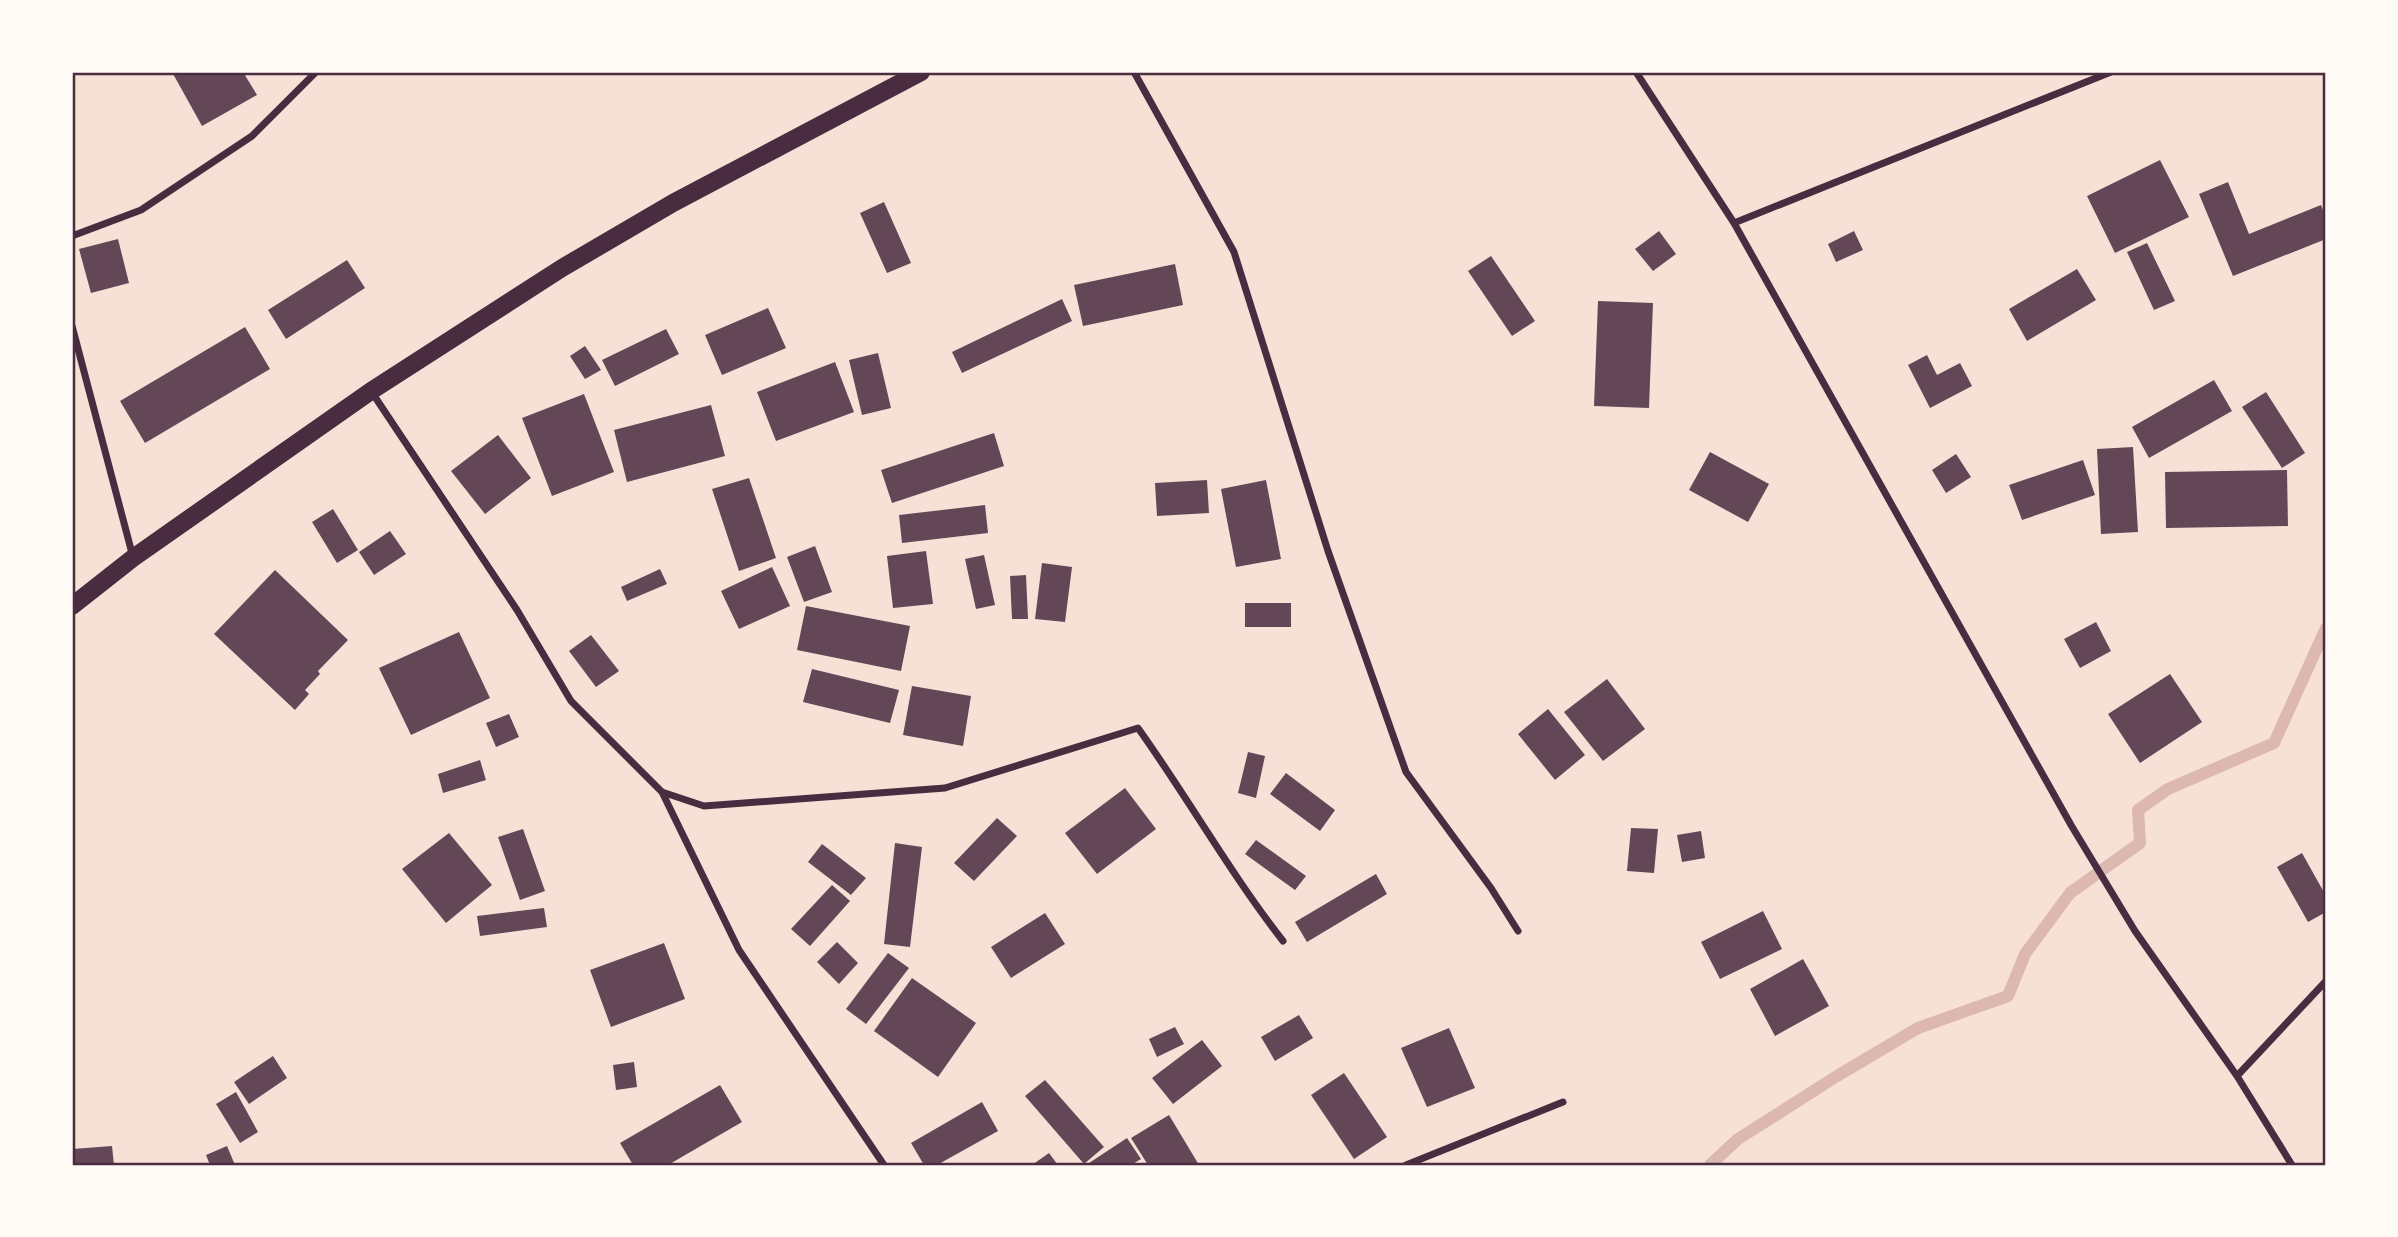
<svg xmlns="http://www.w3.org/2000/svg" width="2398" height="1237" viewBox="0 0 2398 1237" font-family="'Nunito Sans',sans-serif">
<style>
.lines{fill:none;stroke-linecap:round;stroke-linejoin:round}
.stream{stroke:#dcb8b0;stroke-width:12}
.building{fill:#644757}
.minor{stroke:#4a2c40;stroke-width:7}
.primary{stroke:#4a2c40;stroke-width:18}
.neatline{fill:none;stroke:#4a2c40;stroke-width:2.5}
</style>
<rect width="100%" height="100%" fill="#f7e1d7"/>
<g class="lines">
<!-- stream -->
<path class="stream" d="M 1710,1165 L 1738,1139 L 1837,1076 L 1918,1028 L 2008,996 L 2025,954 L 2070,893 L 2140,843 L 2138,810 L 2168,789 L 2274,743 L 2326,628"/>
</g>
<!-- building -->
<path class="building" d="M 172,72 L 243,72 L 257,95 L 202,126 Z
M 2160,160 L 2189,217 L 2115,253 L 2087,196 Z
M 2228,182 L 2249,234 L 2321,205 L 2326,218 L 2326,239 L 2233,276 L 2199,194 Z
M 884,202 L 911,263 L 887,273 L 860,213 Z
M 1659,231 L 1676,254 L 1653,271 L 1635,249 Z
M 1854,231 L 1863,250 L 1836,262 L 1828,244 Z
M 118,239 L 129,283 L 91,293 L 79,249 Z
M 2147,243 L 2175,301 L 2154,310 L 2127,252 Z
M 1491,256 L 1535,321 L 1512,336 L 1468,271 Z
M 347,260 L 365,288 L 286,339 L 268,310 Z
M 1175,264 L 1183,305 L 1083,326 L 1074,285 Z
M 2077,269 L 2096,300 L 2027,341 L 2009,309 Z
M 1062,299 L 1072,321 L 962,373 L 952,352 Z
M 1598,301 L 1653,303 L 1649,408 L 1594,406 Z
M 768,308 L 786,348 L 722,375 L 705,335 Z
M 245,327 L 270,369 L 145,443 L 120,401 Z
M 666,329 L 679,354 L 615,386 L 602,360 Z
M 585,346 L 601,370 L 585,379 L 570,356 Z
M 878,353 L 891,408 L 862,415 L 849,360 Z
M 1927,355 L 1937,375 L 1960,363 L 1972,386 L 1930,408 L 1908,365 Z
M 835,362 L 854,412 L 776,441 L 757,392 Z
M 2214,380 L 2232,411 L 2149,458 L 2132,427 Z
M 2266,392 L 2305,453 L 2282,468 L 2242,407 Z
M 584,394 L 614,472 L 552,496 L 522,418 Z
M 711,405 L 725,456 L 627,482 L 614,430 Z
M 994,433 L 1004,466 L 892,503 L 881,470 Z
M 498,435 L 531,478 L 485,514 L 451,471 Z
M 2133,447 L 2138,532 L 2101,534 L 2097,449 Z
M 1710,452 L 1769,484 L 1748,522 L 1689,490 Z
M 1956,454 L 1971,477 L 1946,493 L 1932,470 Z
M 2083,460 L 2095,495 L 2022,520 L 2009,485 Z
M 2287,470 L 2288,526 L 2166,528 L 2165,472 Z
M 749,478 L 776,558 L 739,571 L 712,489 Z
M 1207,480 L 1209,513 L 1157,516 L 1155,483 Z
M 1266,480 L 1281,559 L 1236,567 L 1221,489 Z
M 985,505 L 988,533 L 902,543 L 899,515 Z
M 333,509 L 358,550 L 337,563 L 312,522 Z
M 390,531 L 406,554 L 374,575 L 359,552 Z
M 815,546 L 832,592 L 804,602 L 787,557 Z
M 926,551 L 933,604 L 893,608 L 887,556 Z
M 984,555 L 995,605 L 976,609 L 965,559 Z
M 1042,563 L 1072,567 L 1065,622 L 1035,619 Z
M 772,567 L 790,606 L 739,629 L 721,591 Z
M 660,569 L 667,584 L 627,601 L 621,587 Z
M 275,570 L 348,640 L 318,671 L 320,674 L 305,690 L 309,694 L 295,710 L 214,634 Z
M 1026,575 L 1028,619 L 1012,619 L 1010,576 Z
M 1245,603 L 1291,603 L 1291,627 L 1245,627 Z
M 806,606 L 910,626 L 901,671 L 797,650 Z
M 2096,622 L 2111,651 L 2080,668 L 2064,639 Z
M 459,632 L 490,698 L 411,735 L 379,668 Z
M 591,635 L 619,671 L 596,687 L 569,651 Z
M 812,669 L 899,690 L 890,723 L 803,702 Z
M 2170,674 L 2202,722 L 2140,763 L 2108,714 Z
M 1607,679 L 1645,729 L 1603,761 L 1564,712 Z
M 912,686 L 971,696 L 963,746 L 903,735 Z
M 1548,709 L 1585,755 L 1555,780 L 1518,734 Z
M 509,714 L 519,737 L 496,747 L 486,723 Z
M 1248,752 L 1265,756 L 1256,798 L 1238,793 Z
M 480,760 L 486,780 L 443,793 L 438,774 Z
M 1286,773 L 1335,810 L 1320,831 L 1270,794 Z
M 1125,788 L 1156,829 L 1097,874 L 1065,833 Z
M 997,818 L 1017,836 L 974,881 L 954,863 Z
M 1631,828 L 1658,829 L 1654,873 L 1627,871 Z
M 523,829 L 545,891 L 520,900 L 498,837 Z
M 1701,831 L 1705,858 L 1682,862 L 1677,835 Z
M 449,833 L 492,885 L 446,923 L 402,869 Z
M 1256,840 L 1306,876 L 1295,890 L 1245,854 Z
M 895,843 L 922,847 L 910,947 L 884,944 Z
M 822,844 L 866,878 L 851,895 L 808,862 Z
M 2302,853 L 2326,896 L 2326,912 L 2308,922 L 2277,867 Z
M 1376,874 L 1387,894 L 1307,942 L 1295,922 Z
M 832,885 L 850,901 L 810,946 L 791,929 Z
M 544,908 L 547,927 L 480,936 L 477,916 Z
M 1763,911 L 1782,949 L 1720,979 L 1701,942 Z
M 1045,913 L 1065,944 L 1011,978 L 991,947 Z
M 837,942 L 858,963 L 839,984 L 817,962 Z
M 664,943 L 685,999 L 611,1027 L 590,970 Z
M 888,953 L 909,968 L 866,1024 L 846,1009 Z
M 1803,959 L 1829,1006 L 1775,1036 L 1750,989 Z
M 912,978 L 976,1023 L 938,1077 L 874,1031 Z
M 1299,1015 L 1313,1038 L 1275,1061 L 1261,1037 Z
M 1175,1027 L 1184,1044 L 1157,1057 L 1149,1039 Z
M 1449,1028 L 1475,1088 L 1427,1107 L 1401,1048 Z
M 1202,1040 L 1222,1066 L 1173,1104 L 1152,1078 Z
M 273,1056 L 287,1078 L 249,1104 L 234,1082 Z
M 634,1062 L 637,1087 L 616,1090 L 613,1065 Z
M 1344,1073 L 1387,1137 L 1354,1159 L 1311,1095 Z
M 1045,1080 L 1104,1147 L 1084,1164 L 1025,1096 Z
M 720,1085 L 742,1122 L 668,1165 L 633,1165 L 620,1143 Z
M 236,1092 L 258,1132 L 240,1143 L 216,1104 Z
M 982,1102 L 998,1131 L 937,1165 L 924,1165 L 911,1143 Z
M 1169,1115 L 1199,1165 L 1148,1165 L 1131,1138 Z
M 1127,1138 L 1141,1159 L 1131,1165 L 1086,1165 Z
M 112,1146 L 114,1165 L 72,1165 L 72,1149 Z
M 227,1146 L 235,1165 L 210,1165 L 206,1155 Z
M 1049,1153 L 1058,1165 L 1032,1165 Z"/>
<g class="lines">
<!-- minor -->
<path class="minor" d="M 1134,72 L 1234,252 L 1328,551 L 1406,772 L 1491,888 L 1518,931
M 1636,72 L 1734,223 L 2071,825 L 2135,931 L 2237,1076 L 2292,1165
M 1734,223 L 2111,72
M 72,236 L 141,210 L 252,136 L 316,72
M 72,326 L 133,557
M 371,391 L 517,610 L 571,701 L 662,792 L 739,950 L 884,1165
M 662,792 L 704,806 L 945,788 L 1138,728 C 1188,798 1230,873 1283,941
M 2237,1076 L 2326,981
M 1406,1165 L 1563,1102"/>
<!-- primary -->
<path class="primary" d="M 72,606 L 133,558 L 371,391 L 562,268 L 673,203 L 921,72"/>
</g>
<!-- border -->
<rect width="2398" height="1237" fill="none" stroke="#fffaf5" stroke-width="147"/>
<rect x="74" y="74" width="2250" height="1090" class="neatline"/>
</svg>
